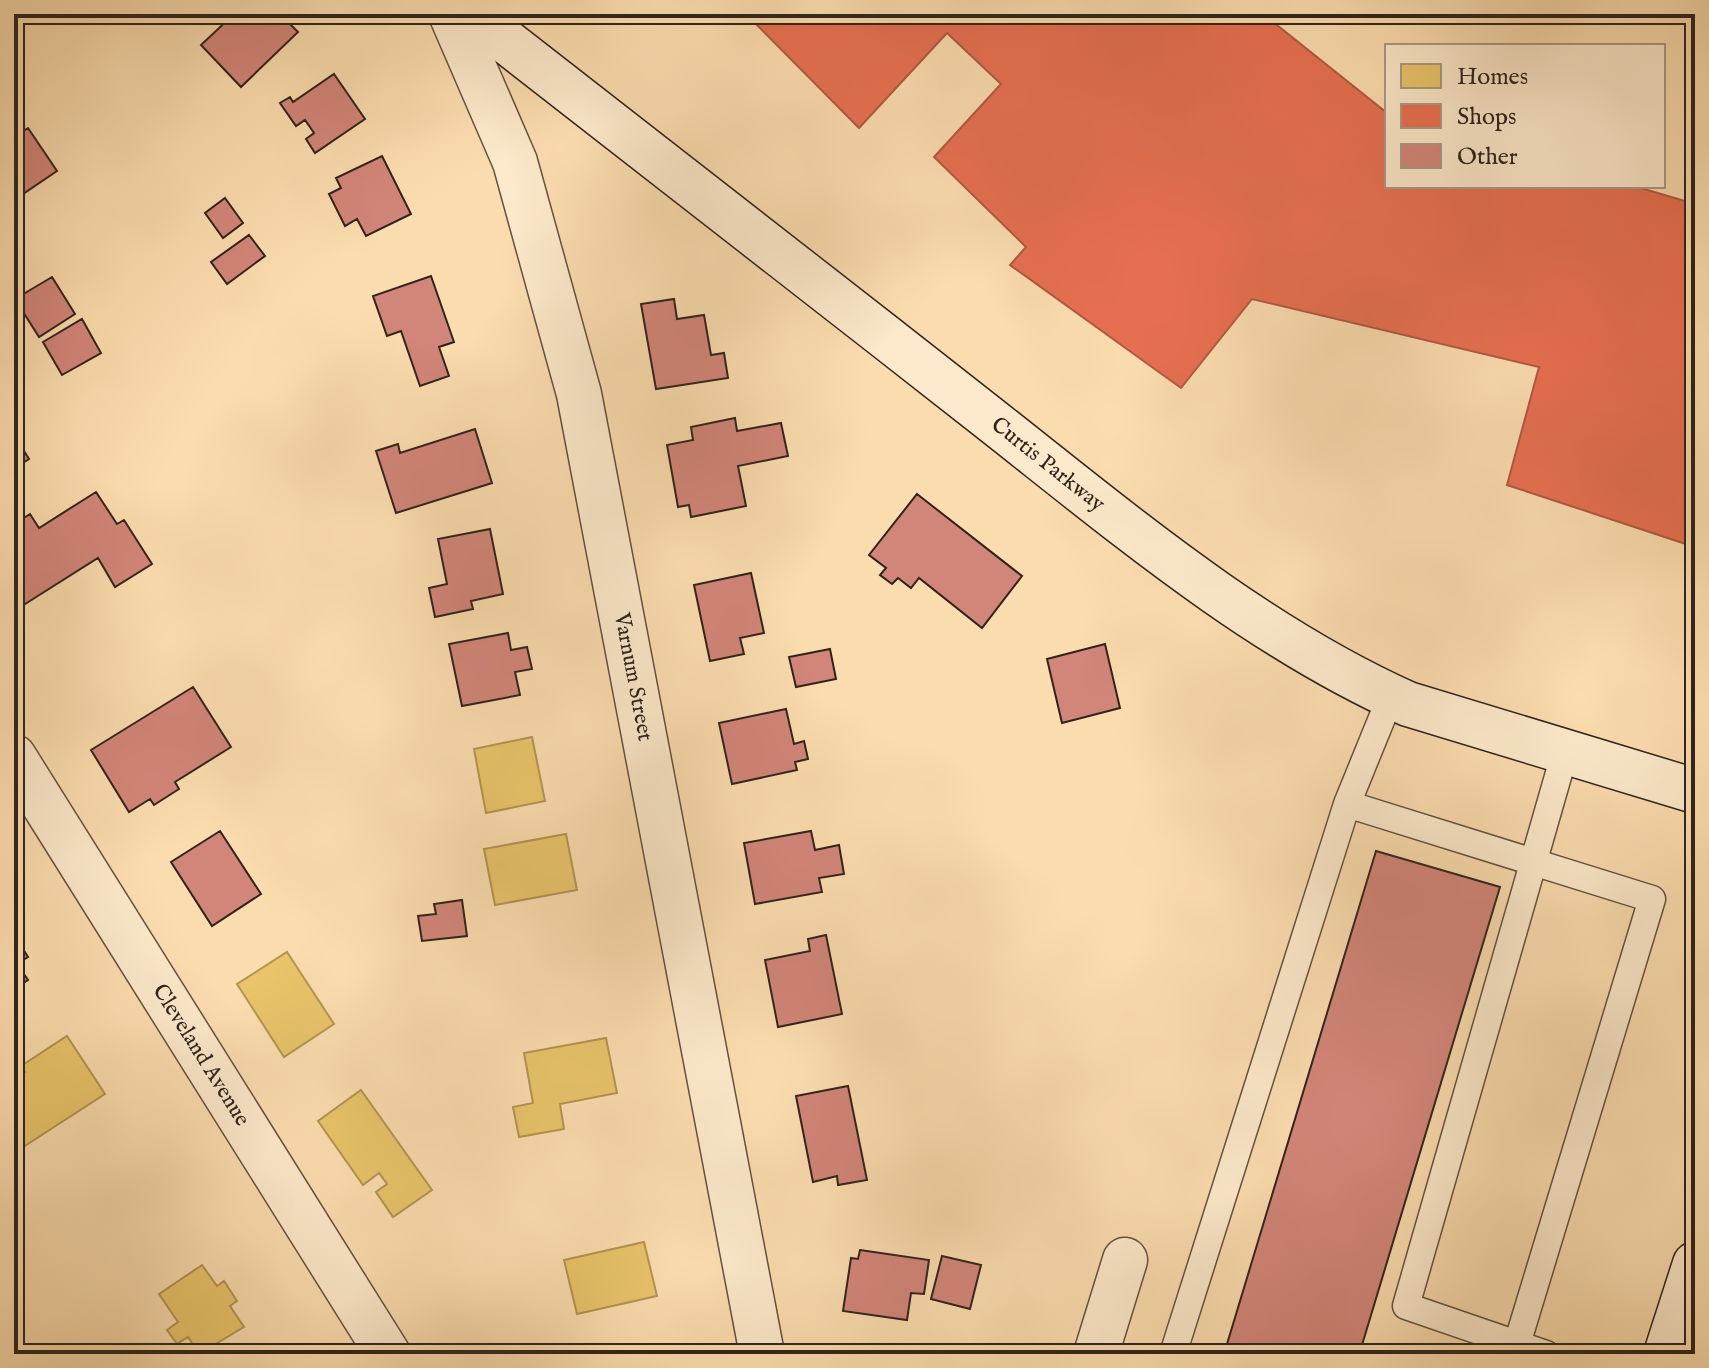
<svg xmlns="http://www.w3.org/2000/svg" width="1709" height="1368" viewBox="0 0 1709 1368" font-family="'IM FELL English',serif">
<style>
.homes{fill:#e9c46a;stroke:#b29453;stroke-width:2}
.shops{fill:#e76f51;stroke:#b05841;stroke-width:2}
.building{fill:#d28579;stroke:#30231d;stroke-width:2}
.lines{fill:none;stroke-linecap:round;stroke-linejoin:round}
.lane-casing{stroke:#635141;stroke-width:29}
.street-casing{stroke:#635141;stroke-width:47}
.secondary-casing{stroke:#30231d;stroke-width:47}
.lane{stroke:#fce8ca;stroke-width:26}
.street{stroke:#fce8ca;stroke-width:44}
.secondary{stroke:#fce8ca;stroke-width:44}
.labels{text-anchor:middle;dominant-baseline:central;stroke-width:8;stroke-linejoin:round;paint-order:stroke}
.street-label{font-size:22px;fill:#30231d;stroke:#fce8ca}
</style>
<rect width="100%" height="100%" fill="#fbdcae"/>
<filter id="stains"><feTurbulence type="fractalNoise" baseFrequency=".0025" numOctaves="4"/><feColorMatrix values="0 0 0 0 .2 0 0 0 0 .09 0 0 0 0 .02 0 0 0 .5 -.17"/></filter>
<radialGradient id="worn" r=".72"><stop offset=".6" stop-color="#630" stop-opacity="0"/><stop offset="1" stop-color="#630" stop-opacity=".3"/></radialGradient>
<!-- homes -->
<path class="homes" d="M 532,737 L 545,801 L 486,813 L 474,749 Z
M 566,834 L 577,890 L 495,905 L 484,849 Z
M 287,952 L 334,1024 L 284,1057 L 237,984 Z
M 67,1036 L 105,1094 L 14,1153 L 14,1079 L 25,1072 L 21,1066 Z
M 606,1038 L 617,1093 L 560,1104 L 564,1129 L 519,1137 L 513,1107 L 533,1103 L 524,1053 Z
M 361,1090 L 432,1190 L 393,1217 L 376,1192 L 387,1184 L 379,1173 L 363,1185 L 318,1121 Z
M 644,1242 L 657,1296 L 577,1314 L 564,1260 Z
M 202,1265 L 217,1286 L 224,1281 L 237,1301 L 230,1306 L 244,1327 L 199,1354 L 188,1337 L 177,1344 L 167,1330 L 178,1322 L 159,1294 Z"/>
<!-- shops -->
<path class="shops" d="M 746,14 L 1263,14 L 1387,113 L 1387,186 L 1634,186 L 1695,204 L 1695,547 L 1507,485 L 1539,367 L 1252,299 L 1181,388 L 1010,265 L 1026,247 L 934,157 L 1001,84 L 947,33 L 859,128 Z"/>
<!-- building -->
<path class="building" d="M 234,14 L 280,14 L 298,32 L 241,87 L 201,45 Z
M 334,74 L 365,119 L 315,153 L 306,139 L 314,133 L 305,120 L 296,126 L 280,103 L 290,97 L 293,102 Z
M 28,128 L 57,171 L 14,200 L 14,137 Z
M 382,156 L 411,214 L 366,236 L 357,219 L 345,226 L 329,194 L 341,188 L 336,178 Z
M 225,198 L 243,223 L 223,238 L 205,213 Z
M 249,235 L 265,256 L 227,284 L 211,262 Z
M 431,276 L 454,342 L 439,347 L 449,376 L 420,386 L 401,331 L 387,336 L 373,296 Z
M 52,277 L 75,314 L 39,337 L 15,299 Z
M 674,299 L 677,319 L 704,315 L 711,355 L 724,353 L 728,378 L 656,389 L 641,304 Z
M 82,319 L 101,353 L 62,375 L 43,342 Z
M 735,418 L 737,431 L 781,423 L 788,456 L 738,466 L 746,506 L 691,517 L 689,505 L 678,507 L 667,445 L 693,440 L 691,427 Z
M 475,429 L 492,483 L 396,513 L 376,451 L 398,444 L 400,453 Z
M 14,435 L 29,459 L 14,469 Z
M 96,492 L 117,524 L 124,520 L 152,564 L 115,587 L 98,558 L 14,611 L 14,524 L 30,514 L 39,528 Z
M 917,494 L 1022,576 L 982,628 L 919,578 L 911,588 L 898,578 L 892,584 L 880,575 L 886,568 L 869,555 Z
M 490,529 L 503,594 L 471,601 L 473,609 L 435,617 L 429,588 L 447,584 L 438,539 Z
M 751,573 L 764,633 L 740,638 L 744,654 L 710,661 L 694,585 Z
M 508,633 L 511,650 L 527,647 L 532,669 L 515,672 L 520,695 L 462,706 L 449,644 Z
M 1105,644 L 1120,708 L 1062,723 L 1047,659 Z
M 830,649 L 836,679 L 796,687 L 789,657 Z
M 193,687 L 231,747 L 175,782 L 179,789 L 154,805 L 150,799 L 129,812 L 91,750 Z
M 786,709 L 794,744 L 804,741 L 808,759 L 795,762 L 797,770 L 732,784 L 719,723 Z
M 220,831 L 261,894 L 212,926 L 171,862 Z
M 811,831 L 815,850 L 839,845 L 844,874 L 819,878 L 822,892 L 755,904 L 744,843 Z
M 1376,851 L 1500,887 L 1362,1345 L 1392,1354 L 1224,1354 Z
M 462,900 L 467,936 L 422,941 L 418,916 L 436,914 L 434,904 Z
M 14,935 L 28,957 L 17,964 L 28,980 L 14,989 Z
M 826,935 L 842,1014 L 778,1027 L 765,960 L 810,951 L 808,939 Z
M 848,1086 L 867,1180 L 838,1185 L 837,1176 L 813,1182 L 796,1096 Z
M 860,1250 L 929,1260 L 924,1294 L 911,1293 L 907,1320 L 843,1311 L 851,1258 L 858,1259 Z
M 942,1256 L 981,1265 L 970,1309 L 931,1299 Z
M 14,1331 L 23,1346 L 14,1352 Z"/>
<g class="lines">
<!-- lane casing -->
<g class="lane-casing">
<path id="lane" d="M 1347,804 L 1391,696
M 1173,1354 L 1347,804 L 1652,899 L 1514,1354
M 1546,1354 L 1406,1306 L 1565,752"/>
</g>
<!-- street casing -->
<g class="street-casing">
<g id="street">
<path id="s1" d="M 451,14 L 515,162 L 579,394 L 762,1354"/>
<path id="s2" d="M 14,757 L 388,1354"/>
<path d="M 1096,1354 L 1125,1260"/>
</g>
</g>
<!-- secondary casing -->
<g class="secondary-casing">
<g id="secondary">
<path id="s3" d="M 471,14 C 639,145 808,276 976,408 C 1113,515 1249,633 1408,704 L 1695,791"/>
<path d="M 1666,1354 L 1695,1264"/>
</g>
</g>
<!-- lane -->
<use href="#lane" class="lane"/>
<!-- street -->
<use href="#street" class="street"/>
<!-- secondary -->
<use href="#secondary" class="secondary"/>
</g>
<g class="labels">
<!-- street labels -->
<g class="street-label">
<text stroke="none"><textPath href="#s3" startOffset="732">Curtis Parkway</textPath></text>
<text stroke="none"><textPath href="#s1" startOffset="690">Varnum Street</textPath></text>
<text stroke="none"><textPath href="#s2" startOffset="352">Cleveland Avenue</textPath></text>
</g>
</g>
<!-- margin -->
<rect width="1709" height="1368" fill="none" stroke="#fbdcae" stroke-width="48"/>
<rect x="16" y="16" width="1677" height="1336" fill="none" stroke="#30231d" stroke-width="4"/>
<rect x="24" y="24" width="1661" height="1320" fill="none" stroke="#30231d" stroke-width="2"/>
<!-- legend -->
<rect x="1385" y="44" width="280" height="144" fill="#fce8ca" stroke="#aa9985" stroke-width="2"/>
<rect x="1401" y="64" width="40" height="24" fill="#e9c46a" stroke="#aa9985" stroke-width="2"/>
<text x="1457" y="84" font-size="24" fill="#30231d">Homes</text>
<rect x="1401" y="104" width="40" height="24" fill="#e76f51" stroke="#aa9985" stroke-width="2"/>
<text x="1457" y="124" font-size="24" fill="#30231d">Shops</text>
<rect x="1401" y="144" width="40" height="24" fill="#d28579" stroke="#aa9985" stroke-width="2"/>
<text x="1457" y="164" font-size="24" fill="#30231d">Other</text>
<rect width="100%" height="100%" filter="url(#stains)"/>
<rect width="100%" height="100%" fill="url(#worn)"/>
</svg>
